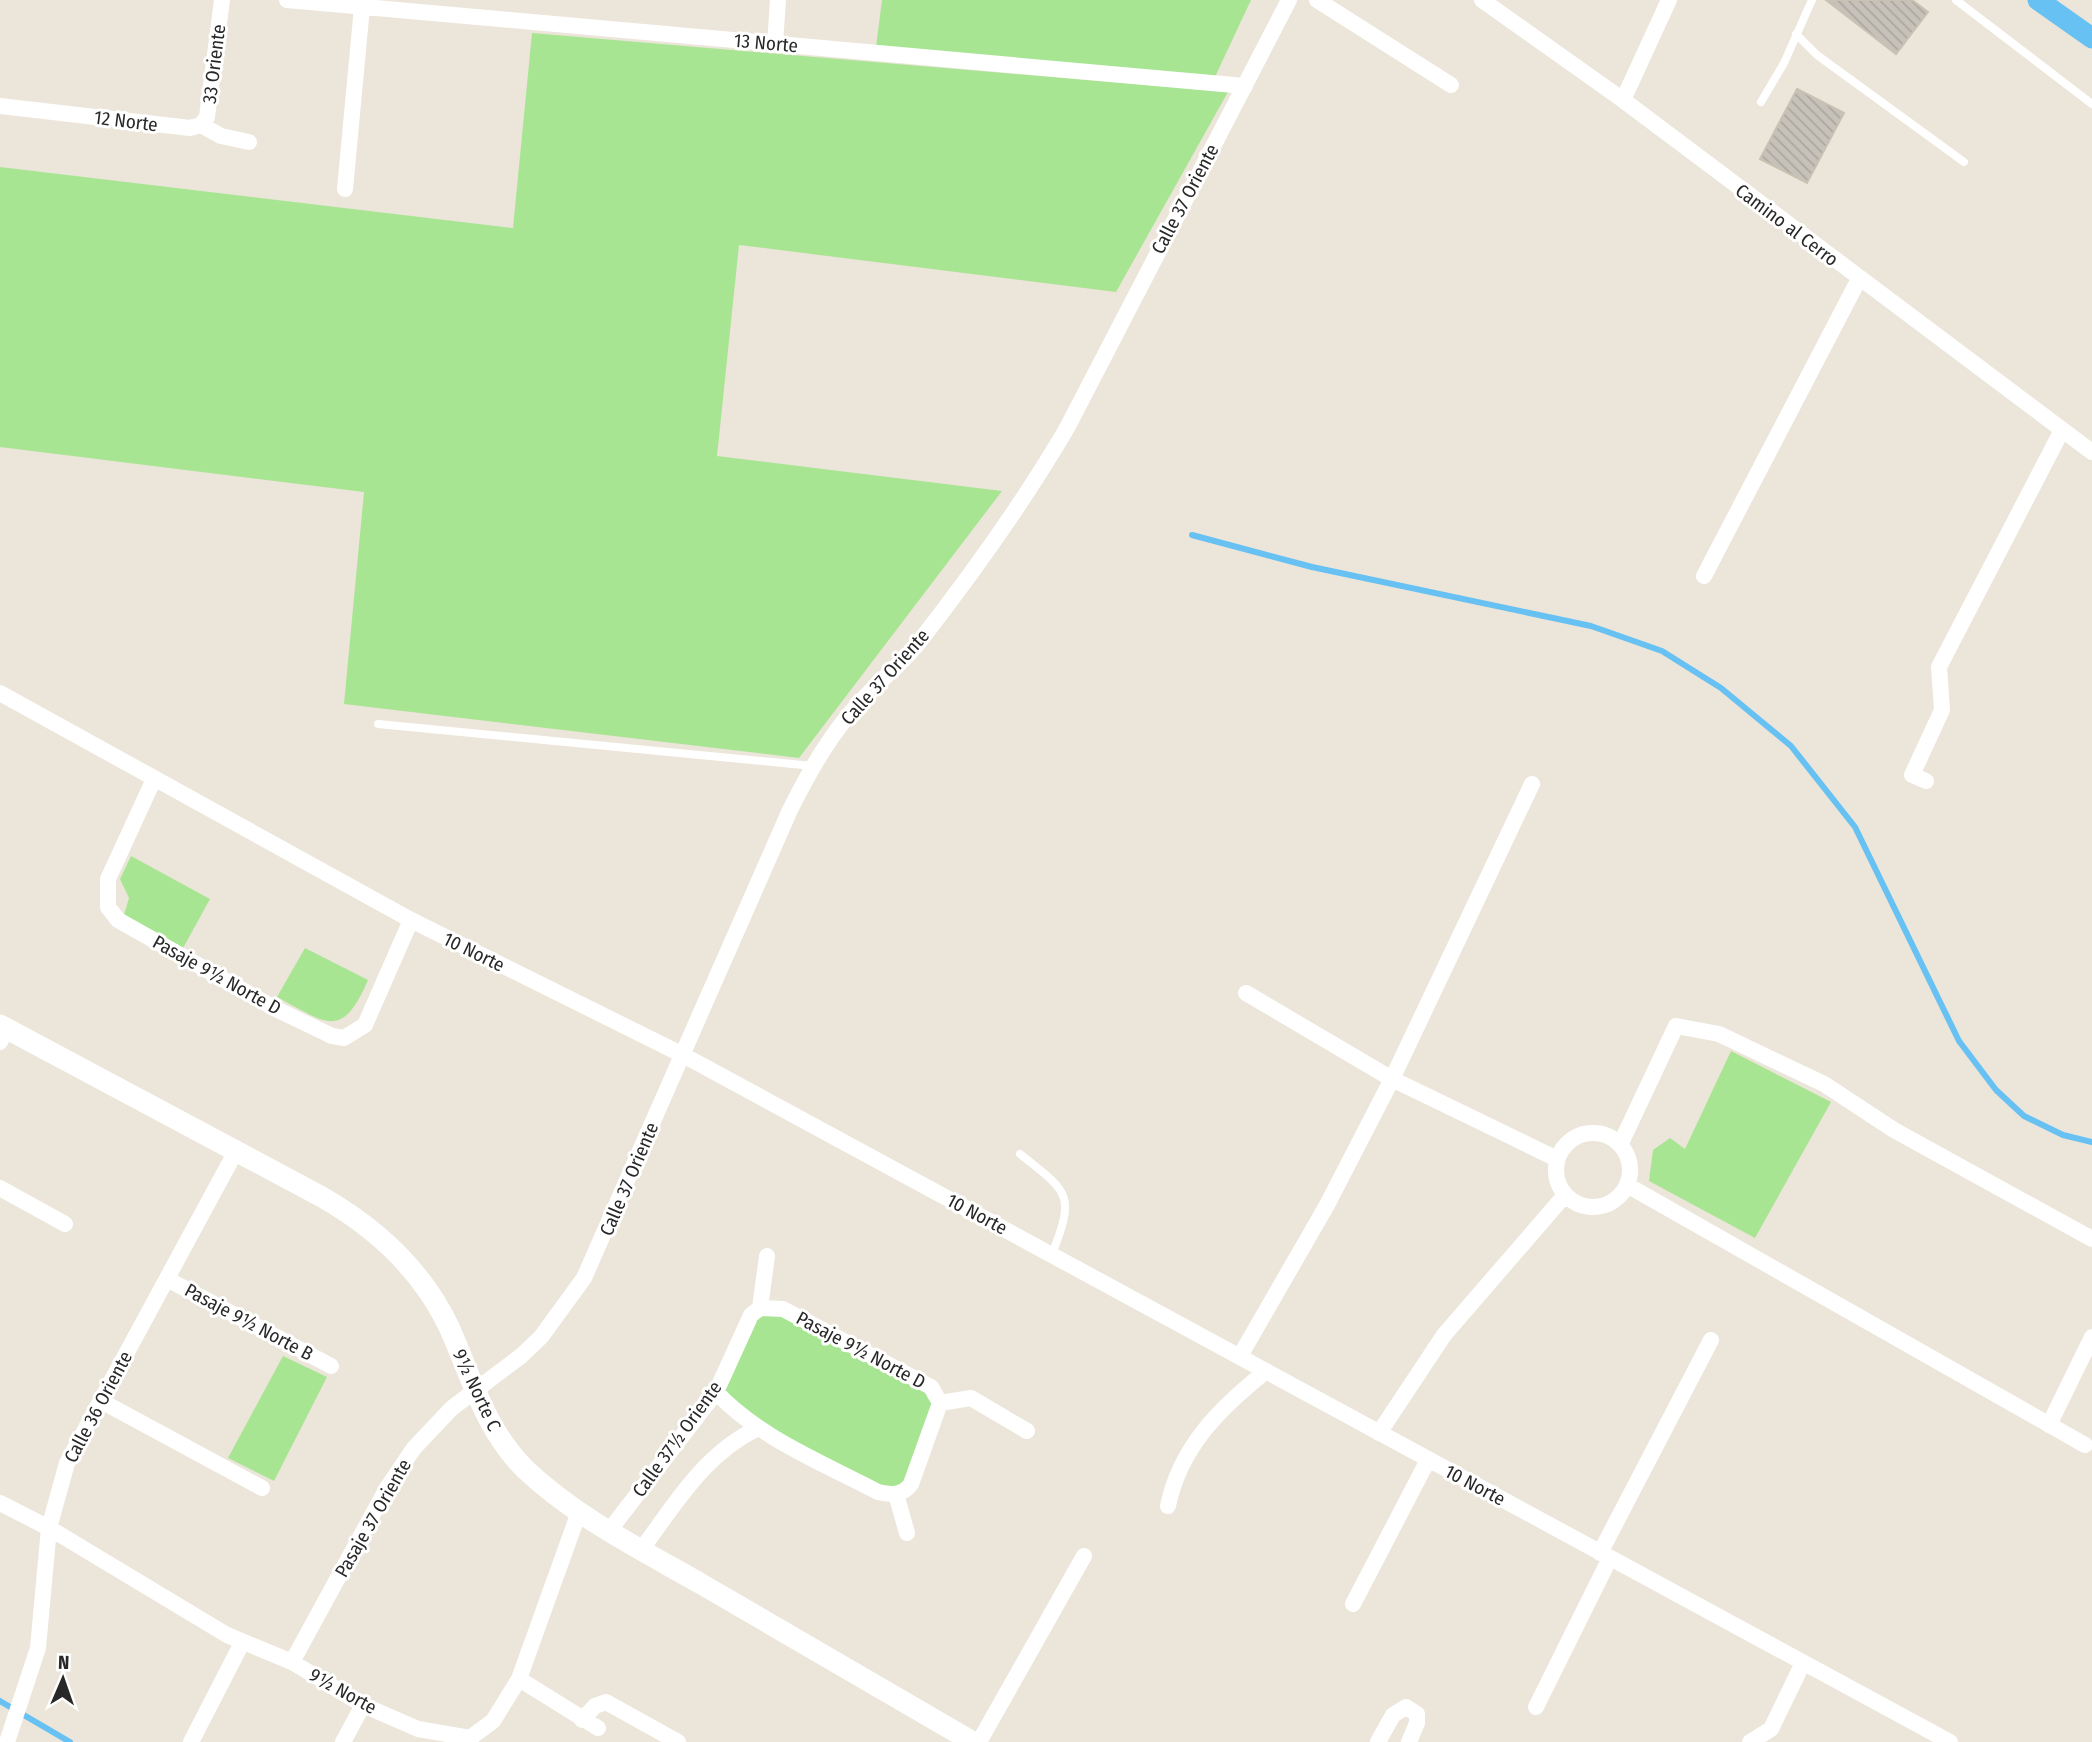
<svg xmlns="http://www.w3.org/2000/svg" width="2092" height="1742" viewBox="0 0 2092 1742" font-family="'Fira Sans Condensed',sans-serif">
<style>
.grass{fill:#a8e593}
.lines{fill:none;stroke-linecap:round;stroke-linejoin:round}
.stream{stroke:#67c1f3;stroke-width:6}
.canal{stroke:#67c1f3;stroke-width:21}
.building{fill:url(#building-back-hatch);stroke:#c7c2b3;stroke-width:2}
.lane{stroke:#fff;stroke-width:8}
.street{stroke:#fff;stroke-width:16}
.secondary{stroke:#fff;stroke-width:21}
.labels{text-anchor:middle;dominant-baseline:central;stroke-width:6;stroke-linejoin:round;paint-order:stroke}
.street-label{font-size:19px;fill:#282828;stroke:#fff}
</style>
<defs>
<pattern id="building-back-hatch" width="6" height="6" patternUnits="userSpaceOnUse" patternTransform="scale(1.75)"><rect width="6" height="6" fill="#c7c2b9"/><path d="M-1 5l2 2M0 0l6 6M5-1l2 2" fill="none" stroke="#aba79f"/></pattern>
</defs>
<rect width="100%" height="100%" fill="#ece5d9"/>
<!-- grass -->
<path class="grass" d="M 882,0 L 1251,0 L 1214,79 L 875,55 Z
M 532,33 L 1228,92 L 1116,292 L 739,245 L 717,456 L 1002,491 L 799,758 L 344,704 L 364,492 L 0,447 L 0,167 L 513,228 Z
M 131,856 L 210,899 L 182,950 L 124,915 L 129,898 L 120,879 Z
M 305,948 L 368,980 C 342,1041 326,1023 277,997 Z
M 1731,1051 L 1831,1102 L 1755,1238 L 1649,1181 L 1653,1150 L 1670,1138 L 1685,1149 Z
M 772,1307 L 931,1387 L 936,1421 L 896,1494 L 758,1428 L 716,1392 L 751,1315 Z
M 283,1356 L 327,1377 L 274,1481 L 228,1458 Z"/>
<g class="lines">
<!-- stream -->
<path class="stream" d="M 1192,535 L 1312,567 L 1591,626 L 1662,651 L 1721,688 L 1791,746 L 1855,827 L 1959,1041 L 1996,1090 L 2024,1116 L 2063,1135 L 2092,1142
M 0,1701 L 70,1742"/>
<!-- canal -->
<path class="canal" d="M 2038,0 L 2092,38"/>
</g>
<!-- building -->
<path class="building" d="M 1826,0 L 1912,0 L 1928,12 L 1896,54 Z
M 1797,89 L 1844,113 L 1807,183 L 1760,159 Z"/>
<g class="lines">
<!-- lane -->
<path class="lane" d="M 1956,0 L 2092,104
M 1796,34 L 1817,55 L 1964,162
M 1761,102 L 1784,63 L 1812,0
M 378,724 L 813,766
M 1020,1154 C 1068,1192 1076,1194 1052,1254"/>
<!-- street -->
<path class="street" d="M 287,0 L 1245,86
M 1317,0 L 1451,85
M 1482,0 L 1623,100 L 2092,452
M 775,44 L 778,0
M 1623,100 L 1669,0
M 0,106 L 190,128 L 201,125 L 221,136 L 249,142
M 201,125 L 207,117 L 222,0
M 345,189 L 362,7
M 1704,576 L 1859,279
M 0,693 L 411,920 L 683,1055 L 1950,1742
M 154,779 L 108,879 L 108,907 L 118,920 L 276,1009 L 332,1036 L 344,1038 L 365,1025 L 411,920
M 1926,781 L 1912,775 L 1942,710 L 1939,667 L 2062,430
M 1246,993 L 1392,1079 L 1557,1159
M 0,1042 L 7,1029
M1556 1170a37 37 0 1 1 74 0a37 37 0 1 1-74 0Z
M 1620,1145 L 1676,1026 L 1719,1034 L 1824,1084 L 1894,1130 L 2092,1239
M 1627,1185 L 2085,1445
M 0,1188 L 65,1224
M 167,1279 L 331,1366
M 760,1308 L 767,1256
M 1240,1356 L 1327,1205 L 1392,1079 L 1532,784
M 716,1392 C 759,1438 823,1463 878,1492 C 891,1495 902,1496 911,1484 L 940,1403
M 101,1401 L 262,1488
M 2049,1425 L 2092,1337
M 1379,1433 L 1444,1335 L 1565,1195
M 896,1494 L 907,1533
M 0,1503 L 49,1528 L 227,1635 L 292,1662 L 363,1705 L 418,1729 L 470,1738 L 493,1721 L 519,1679 L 579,1512
M 1168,1506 C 1180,1447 1220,1408 1265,1372
M 609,1531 L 716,1392 L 751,1315 L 760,1308 L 783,1309 L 931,1387 L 940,1403 L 971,1398 L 1027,1431
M 641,1550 C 676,1503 704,1454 758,1428
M 1600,1553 L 1711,1340
M 1353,1604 L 1428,1460
M 292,1662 L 387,1488 L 414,1448 L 452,1408 L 521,1356 L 541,1337 L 584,1278 L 790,810 C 810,770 832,731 863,699 C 881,679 902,664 919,642 C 972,574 1023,503 1067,428 L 1289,0
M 519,1679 L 598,1728
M 1536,1707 L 1610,1558
M 582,1720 L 595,1706 L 606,1702 L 678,1742
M 7,1742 L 38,1648 L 49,1528 L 67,1463 L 236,1151
M 191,1742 L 242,1643
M 343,1742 L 363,1705
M 979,1742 L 1084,1556
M 1378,1742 L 1393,1715 L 1406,1707 L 1417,1714 L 1417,1723 L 1409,1742
M 1750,1742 L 1771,1729 L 1803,1663"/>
<!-- secondary -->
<path class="secondary" d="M 0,1025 L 322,1197 C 376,1228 422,1270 449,1327 C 472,1378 485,1430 526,1470 C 577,1518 642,1550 703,1585 C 793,1638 883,1690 973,1742"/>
</g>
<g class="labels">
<!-- street labels -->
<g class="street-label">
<text transform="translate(766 43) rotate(5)">13 Norte</text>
<text transform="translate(214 64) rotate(-83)">33 Oriente</text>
<text transform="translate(126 121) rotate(7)">12 Norte</text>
<text transform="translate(1185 199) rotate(-62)">Calle 37 Oriente</text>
<text transform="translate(1787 225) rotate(37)">Camino al Cerro</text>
<text transform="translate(885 677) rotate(-48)">Calle 37 Oriente</text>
<text transform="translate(474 952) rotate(26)">10 Norte</text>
<text transform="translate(217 975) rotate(29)">Pasaje 9½ Norte D</text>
<text transform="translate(629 1179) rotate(-67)">Calle 37 Oriente</text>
<text transform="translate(977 1214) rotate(28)">10 Norte</text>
<text transform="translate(249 1322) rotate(28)">Pasaje 9½ Norte B</text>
<text transform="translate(861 1350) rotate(28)">Pasaje 9½ Norte D</text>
<text transform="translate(477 1390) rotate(65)">9½ Norte C</text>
<text transform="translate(98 1407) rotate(-62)">Calle 36 Oriente</text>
<text transform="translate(677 1439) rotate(-54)">Calle 37½ Oriente</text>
<text transform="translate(1475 1485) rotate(28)">10 Norte</text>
<text transform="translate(373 1518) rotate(-60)">Pasaje 37 Oriente</text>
<text transform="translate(343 1691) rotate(29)">9½ Norte</text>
</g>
</g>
<!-- north arrow -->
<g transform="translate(63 1679) rotate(2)" stroke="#ffffff" stroke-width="5" paint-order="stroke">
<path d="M0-5L12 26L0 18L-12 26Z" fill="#282828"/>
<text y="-10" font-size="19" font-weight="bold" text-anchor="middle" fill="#282828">N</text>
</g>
</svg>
